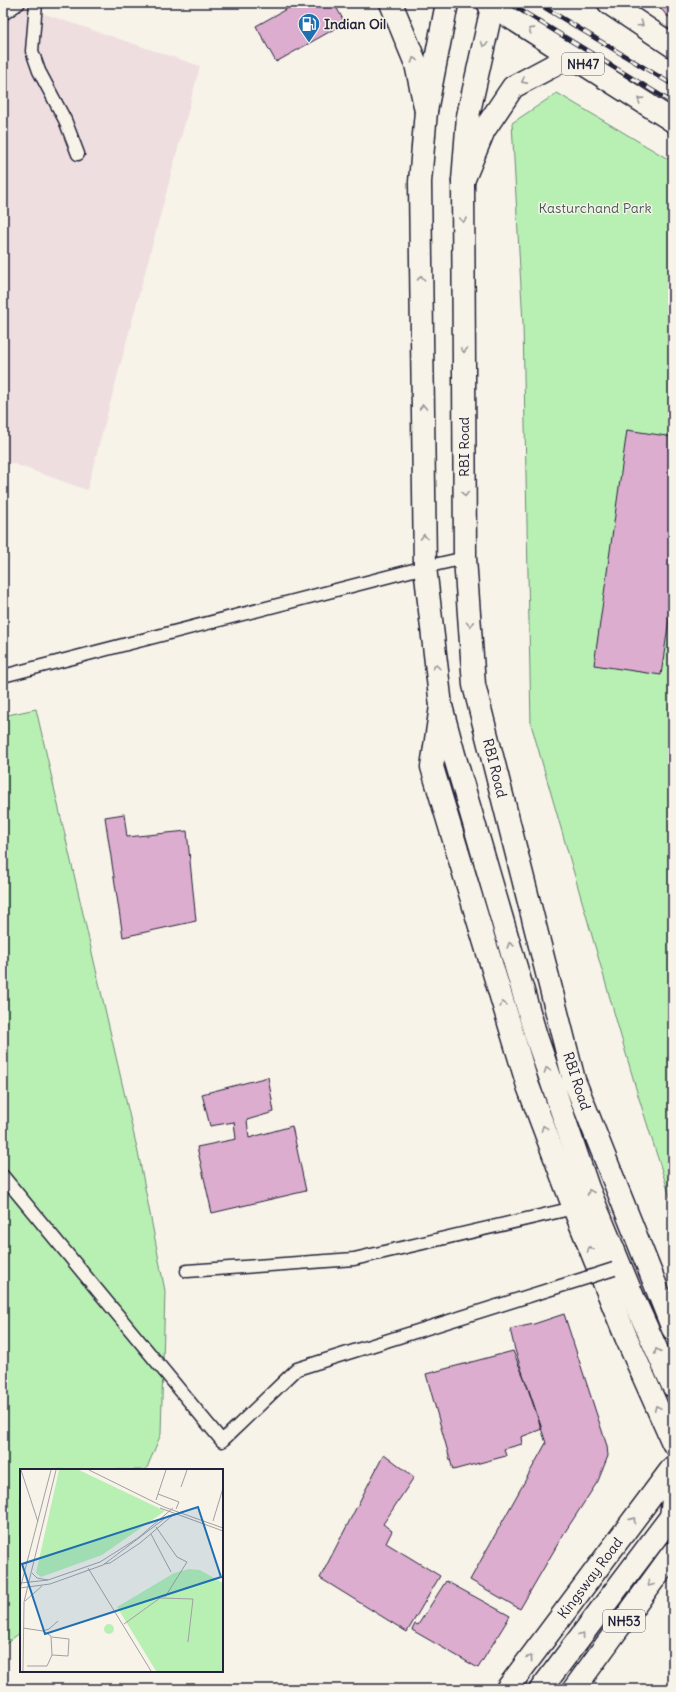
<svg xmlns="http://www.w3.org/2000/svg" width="676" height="1692" viewBox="0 0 676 1692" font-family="Delius,sans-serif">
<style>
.built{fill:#efdee0}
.green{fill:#b8f0b3;stroke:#6d8977}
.building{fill:#dcadce;stroke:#22223b}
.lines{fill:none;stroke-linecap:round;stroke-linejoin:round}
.lane-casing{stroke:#22223b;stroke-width:15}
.secondary-casing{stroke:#22223b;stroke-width:25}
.primary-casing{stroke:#22223b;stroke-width:25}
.highway-casing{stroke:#22223b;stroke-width:25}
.lane{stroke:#f7f3e8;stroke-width:12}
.secondary{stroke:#f7f3e8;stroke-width:22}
.primary{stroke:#f7f3e8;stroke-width:22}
.highway{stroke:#f7f3e8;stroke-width:22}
.rail-casing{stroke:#22223b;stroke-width:4.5}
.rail{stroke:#f7f3e8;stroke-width:3;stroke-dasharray:9;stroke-linecap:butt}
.lane-bridge-casing{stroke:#22223b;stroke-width:15;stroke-linecap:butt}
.lane-bridge{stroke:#f7f3e8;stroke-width:12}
.oneway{stroke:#97959a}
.labels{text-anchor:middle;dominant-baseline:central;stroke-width:3;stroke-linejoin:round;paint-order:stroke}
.shield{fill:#f7f3e8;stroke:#62616f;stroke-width:1}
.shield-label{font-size:13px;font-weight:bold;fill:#22223b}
.poi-label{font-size:14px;font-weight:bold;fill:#22223b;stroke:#f7f3e8;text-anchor:start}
.park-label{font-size:14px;fill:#485659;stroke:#f7f3e8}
.street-label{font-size:14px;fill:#22223b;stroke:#f7f3e8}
.inset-road{fill:none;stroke:#a29fa3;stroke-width:1}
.view{fill:#1f6fb2;fill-opacity:0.15;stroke:#1f6fb2;stroke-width:2}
.inset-edge{fill:none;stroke:#22223b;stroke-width:2}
</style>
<rect width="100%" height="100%" fill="#f7f3e8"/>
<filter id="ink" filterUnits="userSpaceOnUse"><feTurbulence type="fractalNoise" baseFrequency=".025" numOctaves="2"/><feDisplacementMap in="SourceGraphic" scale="8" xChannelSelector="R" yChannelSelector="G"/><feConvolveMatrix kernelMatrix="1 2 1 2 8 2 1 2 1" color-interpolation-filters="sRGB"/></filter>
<g filter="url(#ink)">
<!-- built -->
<path class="built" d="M 3,3 L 12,3 L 200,66 L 87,490 L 3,460 Z"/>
<!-- green -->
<path class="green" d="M 557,93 L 673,162 L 673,1206 L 637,1092 L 531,724 L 523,324 L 512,123 Z
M 36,709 L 139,1157 L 165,1291 L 161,1434 L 146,1470 L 21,1470 L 21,1632 L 3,1646 L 3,716 Z"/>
<!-- building -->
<path class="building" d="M 297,3 L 334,3 L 345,23 L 276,62 L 256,26 Z
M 656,3 L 673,3 L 673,14 L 668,17 Z
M 627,430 L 673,437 L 673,591 L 661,675 L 594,665 Z
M 124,814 L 127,837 L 187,831 L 196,921 L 123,937 L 105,817 Z
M 268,1077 L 274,1112 L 247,1120 L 249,1138 L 292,1126 L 306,1191 L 212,1213 L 197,1147 L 236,1139 L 234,1122 L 210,1126 L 202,1094 Z
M 564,1314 L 607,1446 L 608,1456 L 598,1481 L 563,1535 L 520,1609 L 470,1580 L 546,1443 L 515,1350 L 510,1329 L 534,1324 Z
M 513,1351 L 529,1390 L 542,1429 L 521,1437 L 522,1444 L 504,1449 L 506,1456 L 453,1470 L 426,1374 Z
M 384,1454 L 414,1477 L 383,1524 L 392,1531 L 386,1543 L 440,1576 L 407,1632 L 320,1578 Z
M 446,1581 L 510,1616 L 478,1668 L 412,1630 L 415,1624 L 418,1625 Z"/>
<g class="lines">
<!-- lane casing -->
<g class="lane-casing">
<path id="lane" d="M 36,3 L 32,51 L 39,71 L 65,120 L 78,154
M 3,14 L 19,3
M 3,676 L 425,567 L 465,558
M 3,1176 L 222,1441 L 297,1369 L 586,1278
M 187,1271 L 354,1259 L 574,1208"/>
</g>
<!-- secondary casing -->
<g class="secondary-casing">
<path id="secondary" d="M 441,706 L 432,767 L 528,1086 L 574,1208 L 626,1337 L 673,1443"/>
</g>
<!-- primary casing -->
<g class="primary-casing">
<path id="primary" d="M 447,3 L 426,111 L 420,182 L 425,567 L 441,706 L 455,758 L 536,1036 L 588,1188 L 635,1302 L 673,1386
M 493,3 L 468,116 L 463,181 L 465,558 L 474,685 L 574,1080 L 673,1329
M 671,1517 L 673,1500
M 507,1689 L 673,1467"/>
</g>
<!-- highway casing -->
<g class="highway-casing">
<path id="highway" d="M 391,3 L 416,64 L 426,111
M 488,3 L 673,121
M 609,3 L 673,46
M 463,181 L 484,130 L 513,87 L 571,56
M 541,1689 L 673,1514
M 574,1689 L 673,1553"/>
</g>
<!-- lane -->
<use href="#lane" class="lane"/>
<!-- secondary -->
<use href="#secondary" class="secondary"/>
<!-- primary -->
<use href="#primary" class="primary"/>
<!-- highway -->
<use href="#highway" class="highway"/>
<!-- rail casing -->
<g class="rail-casing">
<path id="rail" d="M 509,3 L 673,103
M 537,3 L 673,85"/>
</g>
<!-- rail -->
<use href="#rail" class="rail"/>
<!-- lane-bridge casing -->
<g class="lane-bridge-casing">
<path id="lane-bridge" d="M 586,1278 L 614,1269"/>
</g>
<!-- lane-bridge -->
<use href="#lane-bridge" class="lane-bridge"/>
</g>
<!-- one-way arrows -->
<defs><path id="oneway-chevron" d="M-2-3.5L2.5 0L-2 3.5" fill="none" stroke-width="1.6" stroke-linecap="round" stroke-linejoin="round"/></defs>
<g class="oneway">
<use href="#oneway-chevron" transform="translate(641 24) rotate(34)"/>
<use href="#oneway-chevron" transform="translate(531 30) rotate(-147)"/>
<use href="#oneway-chevron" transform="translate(484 44) rotate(103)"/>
<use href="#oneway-chevron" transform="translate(414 60) rotate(-109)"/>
<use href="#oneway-chevron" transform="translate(524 81) rotate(152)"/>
<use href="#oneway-chevron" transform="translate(640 100) rotate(-147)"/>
<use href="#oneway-chevron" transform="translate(463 220) rotate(90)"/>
<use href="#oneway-chevron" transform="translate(421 278) rotate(-91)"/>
<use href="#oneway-chevron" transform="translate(464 350) rotate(90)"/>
<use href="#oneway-chevron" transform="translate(423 407) rotate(-91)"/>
<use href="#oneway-chevron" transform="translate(465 494) rotate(90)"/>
<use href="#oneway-chevron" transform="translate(424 537) rotate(-91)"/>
<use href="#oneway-chevron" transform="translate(470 624) rotate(86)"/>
<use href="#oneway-chevron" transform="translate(436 667) rotate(-97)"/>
<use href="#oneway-chevron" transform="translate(510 945) rotate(-106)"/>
<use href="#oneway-chevron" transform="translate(503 1004) rotate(-107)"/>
<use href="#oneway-chevron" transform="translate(547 1070) rotate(-109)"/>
<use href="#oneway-chevron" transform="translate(544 1128) rotate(-111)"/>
<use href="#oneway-chevron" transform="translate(590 1192) rotate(-112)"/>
<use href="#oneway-chevron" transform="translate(590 1249) rotate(-112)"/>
<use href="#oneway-chevron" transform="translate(657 1351) rotate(-114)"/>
<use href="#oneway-chevron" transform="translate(657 1408) rotate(-114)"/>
<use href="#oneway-chevron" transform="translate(633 1520) rotate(-53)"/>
<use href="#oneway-chevron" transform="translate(650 1584) rotate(126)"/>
<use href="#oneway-chevron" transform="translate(582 1635) rotate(-53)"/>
<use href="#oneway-chevron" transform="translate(530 1658) rotate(-53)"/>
</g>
</g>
<!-- icons -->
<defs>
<g id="fuel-pin" transform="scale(1.15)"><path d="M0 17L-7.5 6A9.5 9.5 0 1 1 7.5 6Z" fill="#1f6fb2" stroke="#f7f3e8"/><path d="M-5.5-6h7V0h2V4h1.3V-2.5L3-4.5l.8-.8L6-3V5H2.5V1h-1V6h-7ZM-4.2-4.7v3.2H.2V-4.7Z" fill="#fff"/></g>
</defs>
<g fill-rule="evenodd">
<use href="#fuel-pin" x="309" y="24"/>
</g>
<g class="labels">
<!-- shield labels -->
<g class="shield">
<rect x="562" y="53" width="42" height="22" rx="3"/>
<rect x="603" y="1610" width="42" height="22" rx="3"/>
</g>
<g class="shield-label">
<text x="583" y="64">NH47</text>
<text x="624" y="1621">NH53</text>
</g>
<!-- poi labels -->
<g class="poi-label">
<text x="324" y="24">Indian Oil</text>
</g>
<!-- park labels -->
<g class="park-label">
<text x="595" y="208">Kasturchand Park</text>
</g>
<!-- street labels -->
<g class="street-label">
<text transform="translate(464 447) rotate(-90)">RBI Road</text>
<text transform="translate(495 768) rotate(76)">RBI Road</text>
<text transform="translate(577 1081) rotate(72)">RBI Road</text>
<text transform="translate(590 1578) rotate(-53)">Kingsway Road</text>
</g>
</g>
<!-- overview -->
<g transform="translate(20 1469)">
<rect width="203" height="203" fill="#f7f3e8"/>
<path d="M 39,1 L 59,1 L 145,42 L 82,86 L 21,108 L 16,104 ZM 169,100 L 180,101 L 203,114 L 203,202 L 136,202 L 97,138 L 154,104 ZM84 160a5 5 0 1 1 10 0a5 5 0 1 1-10 0Z" fill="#b8f0b3"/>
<path class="inset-road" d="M 1,1 L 18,53M 69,1 L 144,38 L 203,59M 161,18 L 167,1M 138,25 L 159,33 L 156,40M 136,31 L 146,1M 140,39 L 203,62M 193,52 L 203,19M 136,58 L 157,88 L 167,93 L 145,128M 131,65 L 151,103M 84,95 L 90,94 L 120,74 L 153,46M 68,99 L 131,202M 12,104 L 17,109 L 28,111M 1,114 L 28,111 L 80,93 L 118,69 L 153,39M 0,119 L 30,115 L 83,96 L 148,47 L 160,44M 0,120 L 31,1M 5,132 L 22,117M 104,155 L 140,129 L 173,130 L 168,173M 3,159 L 23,162 L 29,160 L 38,152M 23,162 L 31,167 L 32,186 L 48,187 L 49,170 L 32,168M 7,197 L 27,197 L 32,186M 3,202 L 4,133 L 36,1"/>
<path class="view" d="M 178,38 L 201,108 L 25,165 L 2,95 Z"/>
<rect width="203" height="203" class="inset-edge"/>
</g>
<!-- margin -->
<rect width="676" height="1692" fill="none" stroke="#f7f3e8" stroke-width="16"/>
<rect x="8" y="8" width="660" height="1676" fill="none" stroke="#22223b" stroke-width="1.5" filter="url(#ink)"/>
</svg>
